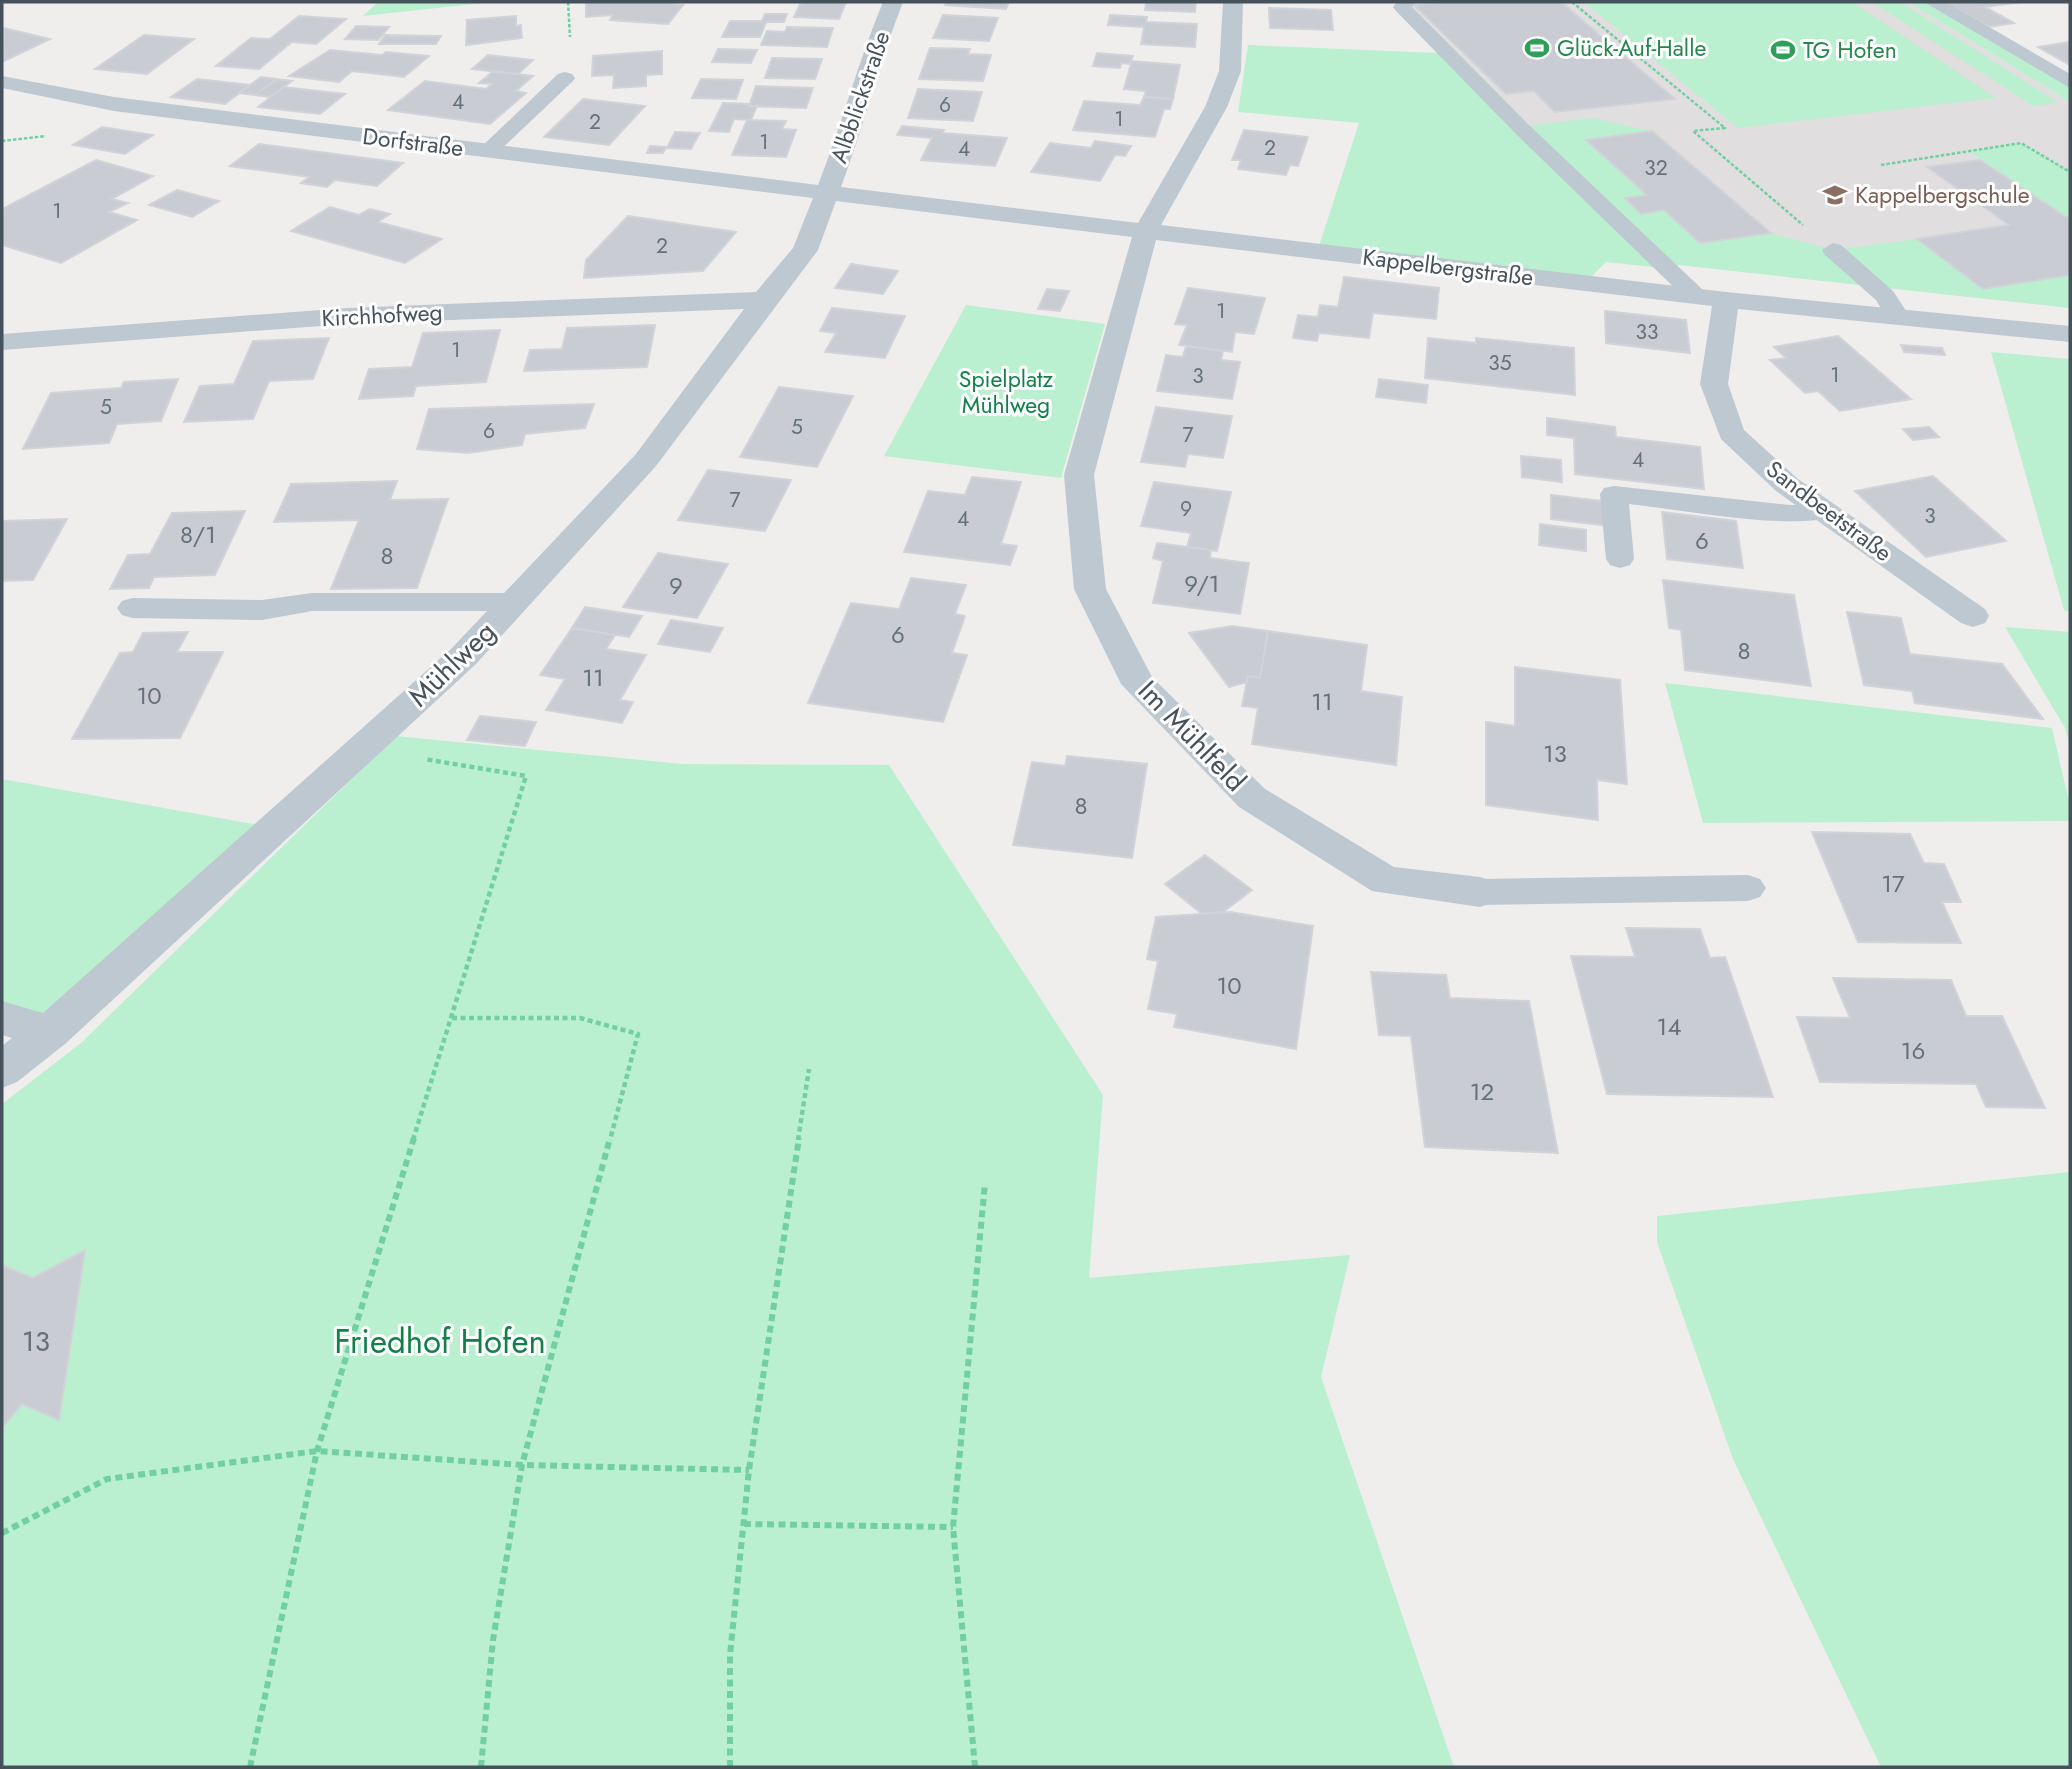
<svg xmlns="http://www.w3.org/2000/svg" width="2072" height="1769" viewBox="0 0 2072 1769" font-family="Jost,sans-serif">
<style>
.education{fill:#e1dedf}
.green{fill:#baf0cf}
.building{fill:#caccd3;stroke:#d1d3d9;stroke-width:2}
.lines{fill:none;stroke-linecap:round;stroke-linejoin:round}
.path-far2{stroke:#71cfa2;stroke-width:2.5;stroke-dasharray:3.5 2;stroke-linecap:butt}
.path-far1{stroke:#71cfa2;stroke-width:4.5;stroke-dasharray:5 3.5;stroke-linecap:butt}
.path{stroke:#71cfa2;stroke-width:6;stroke-dasharray:7 4.5;stroke-linecap:butt}
.service{fill:#bdc8d0;fill-rule:evenodd}
.minor{fill:#bdc8d0;fill-rule:evenodd}
.labels{text-anchor:middle;dominant-baseline:central;stroke-width:6;stroke-linejoin:round;paint-order:stroke}
.far-number-label{font-size:21px;fill:#667079}
.far-leisure-label{font-size:23px;fill:#27864d;stroke:#fff;text-anchor:start}
.far-street-label{font-size:23px;fill:#45515b;stroke:#fff}
.far-education-label{font-size:23px;fill:#785e54;stroke:#fff;text-anchor:start}
.far-park-label{font-size:23px;fill:#147f4b;stroke:#fff}
.number-label{font-size:24px;fill:#667079}
.street-label{font-size:28px;fill:#45515b;stroke:#fff}
.near-number-label{font-size:28px;fill:#667079}
.near-park-label{font-size:33px;fill:#147f4b;stroke:#fff}
</style>
<rect width="100%" height="100%" fill="#f0eded"/>
<!-- education -->
<path class="education" d="M 1417,2 L 1908,2 L 2070,102 L 2070,308 L 1670,264 L 1408,6 Z"/>
<!-- green -->
<path class="green" d="M 378,2 L 492,2 L 363,16 Z
M 1584,2 L 1852,2 L 1996,98 L 1738,128 Z
M 1872,2 L 1900,2 L 2059,103 L 2033,106 Z
M 1908,2 L 1933,2 L 2070,82 L 2070,102 Z
M 1248,45 L 1439,53 L 1661,268 L 1606,262 L 1588,280 L 1319,246 L 1359,123 L 1238,112 Z
M 1591,118 L 1652,131 L 1587,140 L 1647,195 L 1625,199 L 1641,213 L 1664,210 L 1700,243 L 1771,233 L 1833,250 L 1917,239 L 1983,289 L 2070,275 L 2070,308 L 1670,264 L 1529,126 Z
M 2021,143 L 2070,172 L 2070,217 L 2066,217 L 1969,151 Z
M 966,305 L 1105,324 L 1061,478 L 884,456 Z
M 1991,352 L 2070,359 L 2070,612 L 2064,610 Z
M 2005,627 L 2070,632 L 2070,745 L 2065,728 Z
M 1665,683 L 2052,728 L 2070,806 L 2070,821 L 1703,823 Z
M 396,736 L 682,764 L 889,765 L 1103,1095 L 1089,1278 L 1350,1255 L 1321,1377 L 1454,1767 L 2,1767 L 2,1104 L 81,1043 Z
M 2,779 L 259,825 L 42,1015 L 2,1002 Z
M 2070,1172 L 2070,1767 L 1881,1767 L 1733,1459 L 1657,1242 L 1657,1216 Z"/>
<!-- building -->
<path class="building" d="M 586,2 L 676,2 L 674,4 L 683,5 L 668,24 L 610,20 L 613,15 L 586,17 Z
M 801,2 L 846,2 L 839,19 L 794,17 Z
M 947,2 L 1009,2 L 1006,9 L 945,5 Z
M 1146,2 L 1196,2 L 1195,12 L 1145,10 Z
M 1444,2 L 1561,2 L 1675,99 L 1555,112 L 1534,91 L 1506,94 L 1414,5 Z
M 1945,2 L 2021,2 L 1985,7 L 2014,23 L 1989,27 Z
M 1269,8 L 1331,10 L 1333,30 L 1270,28 Z
M 765,14 L 787,14 L 784,22 L 766,22 L 760,37 L 722,37 L 730,21 L 762,21 Z
M 943,15 L 998,18 L 989,41 L 933,38 Z
M 1110,15 L 1147,17 L 1146,22 L 1197,24 L 1195,47 L 1141,44 L 1144,27 L 1108,25 Z
M 299,16 L 346,19 L 316,44 L 292,42 L 259,69 L 216,66 L 251,38 L 270,39 Z
M 516,16 L 516,26 L 521,25 L 522,38 L 466,45 L 467,20 Z
M 356,26 L 389,27 L 378,40 L 345,39 Z
M 787,27 L 833,28 L 827,47 L 761,45 L 767,31 L 785,32 Z
M 4,28 L 50,39 L 2,62 Z
M 144,35 L 194,39 L 147,74 L 95,69 Z
M 385,35 L 441,36 L 436,44 L 379,44 Z
M 2070,42 L 2070,65 L 2038,47 Z
M 930,48 L 970,49 L 968,54 L 991,55 L 983,81 L 919,79 Z
M 718,49 L 757,50 L 751,63 L 712,62 Z
M 330,50 L 382,55 L 386,52 L 429,56 L 404,77 L 352,71 L 339,82 L 289,76 Z
M 662,51 L 662,74 L 646,75 L 646,86 L 613,88 L 614,75 L 592,76 L 593,56 Z
M 1097,53 L 1133,56 L 1131,61 L 1180,65 L 1173,99 L 1144,97 L 1146,91 L 1124,89 L 1131,64 L 1121,63 L 1120,68 L 1093,66 Z
M 488,55 L 533,60 L 518,74 L 472,69 Z
M 772,58 L 822,59 L 815,79 L 765,78 Z
M 493,71 L 533,76 L 516,91 L 526,93 L 490,124 L 388,110 L 425,81 L 486,89 L 492,84 L 479,83 Z
M 261,77 L 277,79 L 255,95 L 239,93 Z
M 197,79 L 250,85 L 225,104 L 171,97 Z
M 277,79 L 292,81 L 270,97 L 255,95 Z
M 701,79 L 743,80 L 736,99 L 692,98 Z
M 756,86 L 813,88 L 806,108 L 749,106 Z
M 283,87 L 345,94 L 320,114 L 258,107 Z
M 918,89 L 982,92 L 973,121 L 908,118 Z
M 1144,97 L 1173,99 L 1170,109 L 1164,109 L 1155,137 L 1073,130 L 1084,101 L 1140,105 Z
M 583,99 L 645,106 L 609,145 L 544,137 Z
M 723,103 L 750,104 L 749,106 L 757,106 L 751,120 L 734,119 L 729,132 L 709,131 Z
M 747,120 L 786,121 L 782,129 L 796,130 L 786,157 L 732,155 Z
M 902,126 L 944,130 L 942,133 L 1007,138 L 995,166 L 921,160 L 932,138 L 897,135 Z
M 102,127 L 153,135 L 125,154 L 73,145 Z
M 1244,130 L 1308,137 L 1298,166 L 1290,165 L 1286,175 L 1238,169 L 1241,160 L 1232,160 Z
M 1652,131 L 1771,233 L 1700,243 L 1664,210 L 1641,214 L 1625,198 L 1647,195 L 1586,140 Z
M 675,132 L 700,133 L 691,149 L 667,148 Z
M 1095,141 L 1131,146 L 1125,156 L 1115,155 L 1100,181 L 1031,172 L 1050,143 L 1091,148 Z
M 259,144 L 403,163 L 377,186 L 335,180 L 327,187 L 301,183 L 309,177 L 230,166 Z
M 650,146 L 666,147 L 663,153 L 647,153 Z
M 96,160 L 153,176 L 112,199 L 128,203 L 109,212 L 137,220 L 61,263 L 2,245 L 2,209 Z
M 1980,160 L 2066,217 L 2070,217 L 2070,275 L 1983,289 L 1917,239 L 2009,225 L 1927,167 Z
M 177,190 L 219,201 L 192,217 L 149,205 Z
M 330,207 L 359,215 L 370,209 L 390,214 L 378,222 L 442,239 L 405,263 L 291,231 Z
M 628,216 L 736,232 L 703,271 L 584,278 L 586,260 Z
M 851,264 L 898,271 L 883,294 L 835,288 Z
M 1344,277 L 1439,288 L 1436,319 L 1373,313 L 1369,338 L 1319,333 L 1317,341 L 1293,338 L 1298,315 L 1318,317 L 1320,305 L 1338,307 Z
M 1188,288 L 1265,298 L 1254,334 L 1235,332 L 1232,352 L 1179,345 L 1187,325 L 1175,324 Z
M 1047,289 L 1069,291 L 1060,311 L 1038,309 Z
M 832,308 L 905,316 L 885,358 L 825,352 L 836,333 L 820,331 Z
M 1605,311 L 1686,320 L 1690,353 L 1606,343 Z
M 655,325 L 647,367 L 524,371 L 530,350 L 562,349 L 567,328 Z
M 500,330 L 486,382 L 416,386 L 413,396 L 359,399 L 369,369 L 412,367 L 423,333 Z
M 1838,336 L 1911,399 L 1840,411 L 1818,391 L 1805,393 L 1770,360 L 1786,358 L 1774,347 Z
M 329,338 L 313,379 L 269,381 L 253,419 L 184,422 L 200,386 L 234,384 L 253,341 Z
M 1428,338 L 1476,343 L 1476,338 L 1574,348 L 1575,395 L 1425,378 Z
M 1901,345 L 1942,348 L 1945,355 L 1904,352 Z
M 1186,346 L 1223,351 L 1221,360 L 1240,362 L 1232,399 L 1157,391 L 1166,355 L 1183,357 Z
M 178,379 L 161,421 L 117,424 L 109,443 L 23,449 L 51,393 L 121,388 L 124,382 Z
M 1379,379 L 1428,385 L 1426,403 L 1376,397 Z
M 779,387 L 853,396 L 817,467 L 740,457 Z
M 594,404 L 585,428 L 525,434 L 522,445 L 468,453 L 417,449 L 429,409 Z
M 1156,407 L 1232,416 L 1223,458 L 1188,454 L 1185,467 L 1141,462 Z
M 1547,418 L 1615,427 L 1616,437 L 1700,447 L 1704,489 L 1575,474 L 1574,438 L 1547,435 Z
M 1929,427 L 1939,437 L 1913,440 L 1903,429 Z
M 1521,456 L 1561,460 L 1562,482 L 1522,477 Z
M 708,470 L 791,480 L 765,531 L 678,520 Z
M 1933,476 L 2006,541 L 1926,557 L 1855,491 Z
M 972,477 L 1021,482 L 1001,544 L 1017,546 L 1010,565 L 904,552 L 928,491 L 965,495 Z
M 397,481 L 390,500 L 448,499 L 417,588 L 331,589 L 359,520 L 274,522 L 291,484 Z
M 1154,482 L 1231,492 L 1217,551 L 1187,547 L 1191,533 L 1141,526 Z
M 1551,495 L 1609,502 L 1611,526 L 1551,519 Z
M 245,511 L 215,575 L 154,577 L 149,588 L 110,589 L 128,555 L 150,554 L 172,513 Z
M 1662,512 L 1736,521 L 1743,568 L 1667,559 Z
M 67,519 L 33,580 L 2,581 L 2,521 Z
M 1540,524 L 1586,530 L 1586,551 L 1539,545 Z
M 1157,543 L 1211,550 L 1210,558 L 1249,563 L 1240,614 L 1153,603 L 1163,561 L 1153,558 Z
M 658,553 L 728,564 L 697,618 L 623,607 Z
M 911,578 L 966,585 L 955,614 L 965,616 L 952,653 L 967,655 L 943,722 L 808,703 L 851,603 L 899,609 Z
M 1663,580 L 1794,595 L 1811,686 L 1685,670 L 1681,630 L 1669,628 Z
M 585,607 L 642,616 L 629,637 L 572,628 Z
M 1847,612 L 1901,618 L 1910,654 L 2002,664 L 2043,719 L 1915,703 L 1912,691 L 1864,685 Z
M 671,620 L 723,628 L 710,652 L 658,644 Z
M 1232,626 L 1268,631 L 1260,678 L 1248,676 L 1247,682 L 1229,687 L 1189,633 Z
M 572,628 L 615,635 L 606,649 L 646,655 L 620,700 L 633,702 L 622,723 L 546,710 L 565,679 L 540,675 Z
M 1268,631 L 1367,645 L 1361,691 L 1402,697 L 1396,765 L 1252,744 L 1258,708 L 1242,706 L 1248,676 L 1260,678 Z
M 188,632 L 177,652 L 223,652 L 180,738 L 72,739 L 120,653 L 133,652 L 143,633 Z
M 1515,667 L 1620,680 L 1627,784 L 1597,780 L 1598,820 L 1486,805 L 1486,722 L 1515,726 Z
M 480,716 L 536,722 L 525,746 L 467,740 Z
M 1067,756 L 1147,764 L 1132,858 L 1013,845 L 1032,762 L 1065,766 Z
M 1812,832 L 1910,834 L 1924,863 L 1944,864 L 1961,902 L 1942,902 L 1961,943 L 1858,942 Z
M 1205,855 L 1252,890 L 1223,912 L 1202,914 L 1165,884 Z
M 1230,912 L 1313,926 L 1296,1049 L 1174,1027 L 1177,1014 L 1148,1009 L 1158,961 L 1147,959 L 1156,917 Z
M 1626,928 L 1700,929 L 1710,958 L 1725,957 L 1773,1097 L 1607,1094 L 1571,956 L 1635,957 Z
M 1371,972 L 1446,975 L 1450,998 L 1529,1001 L 1558,1153 L 1425,1147 L 1411,1036 L 1379,1035 Z
M 1833,978 L 1951,980 L 1966,1016 L 2002,1016 L 2045,1108 L 1986,1107 L 1976,1084 L 1820,1082 L 1797,1017 L 1850,1018 Z
M 85,1250 L 59,1420 L 22,1404 L 2,1428 L 2,1265 L 33,1278 Z"/>
<g class="lines">
<!-- path-far2 -->
<path class="path-far2" d="M 568,2 L 570,37
M 1572,2 L 1725,128 L 1693,131 L 1803,225
M 2,141 L 46,136
M 1881,165 L 2021,143 L 2070,172"/>
<!-- path-far1 -->
<path class="path-far1" d="M 452,1018 L 580,1018 L 638,1034 L 610,1140
M 413,1140 L 526,776 L 424,759
M 798,1140 L 809,1069"/>
<!-- path -->
<path class="path" d="M 744,1524 L 953,1527
M 2,1533 L 107,1479 L 317,1451 L 522,1465 L 749,1470
M 250,1767 L 317,1451 L 414,1138
M 481,1767 L 493,1640 L 522,1465 L 610,1138
M 730,1767 L 730,1655 L 749,1470 L 799,1138
M 975,1767 L 953,1527 L 985,1183"/>
<!-- service -->
<path class="service" d="M 1397,2 L 1415,2 L 1412,7 L 1530,126 L 1704,291 L 1708,296 L 1704,301 L 1688,301 L 1516,134 L 1396,11 L 1393,7 Z
M 1924,2 L 1946,2 L 2070,74 L 2070,88 Z
M 565,72 L 572,74 L 575,78 L 572,82 L 494,156 L 480,156 L 477,152 L 480,148 L 558,74 Z
M 1833,243 L 1841,245 L 1893,291 L 1910,317 L 1907,322 L 1889,322 L 1876,300 L 1825,255 L 1822,250 Z
M 1614,486 L 1790,505 L 1835,505 L 1839,511 L 1835,517 C 1783,530 1685,510 1629,504 L 1634,559 L 1630,565 L 1620,568 L 1610,565 L 1606,559 L 1600,494 L 1604,488 Z
M 312,593 L 514,593 L 524,595 L 529,602 L 524,609 L 514,611 L 312,611 L 262,620 L 132,618 L 122,615 L 117,608 L 122,601 L 132,598 L 262,600 Z
M 1748,875 L 1760,879 L 1766,888 L 1760,897 L 1748,901 L 1480,905 L 1468,901 L 1462,892 L 1468,883 L 1480,879 Z"/>
<!-- minor -->
<path class="minor" d="M 883,2 L 903,2 C 879,63 864,126 841,187 L 1138,223 L 1205,107 L 1219,71 L 1223,2 L 1243,2 L 1241,71 L 1227,107 L 1161,225 L 1726,292 L 2070,326 L 2070,342 L 1738,309 L 1728,384 L 1744,430 L 1798,479 L 1985,609 L 1989,616 L 1985,623 L 1973,627 L 1961,623 L 1776,491 L 1721,439 L 1700,384 L 1712,306 L 1156,240 L 1094,475 L 1106,589 L 1152,677 L 1265,789 L 1394,867 L 1480,877 L 1494,882 L 1499,892 L 1494,902 L 1480,907 L 1372,891 L 1239,807 L 1121,684 L 1074,589 L 1064,475 L 1132,237 L 836,201 L 818,250 L 656,466 L 476,664 L 65,1044 L 17,1082 L 2,1088 L 2,1046 L 12,1038 L 2,1035 L 2,1001 L 43,1013 L 452,648 L 636,454 L 744,309 L 347,324 L 2,350 L 2,334 L 347,308 L 756,292 L 793,248 L 813,198 L 114,111 L 2,88 L 2,76 L 114,97 L 818,185 C 842,124 858,62 883,2 Z"/>
</g>
<!-- icons -->
<defs>
<g id="stadium-bare" transform="scale(1.89)"><path d="M0-5a6.5 5 0 1 0 0 10a6.5 5 0 1 0 0-10ZM-3.5-1.8h7v3.6h-7Z" fill="#2e9e5b" stroke="#fff" stroke-width="2.5" paint-order="stroke"/></g>
<g id="school-bare" transform="scale(1.89)"><path d="M0-5L7-2L0 1L-7-2ZM-4 1L0 2.5L4 1V4Q0 6-4 4Z" fill="#8d6e63" stroke="#fff" stroke-width="2.5" paint-order="stroke"/></g>
</defs>
<g fill-rule="evenodd">
<use href="#stadium-bare" x="1537" y="48"/>
<use href="#stadium-bare" x="1783" y="50"/>
<use href="#school-bare" x="1835" y="195"/>
</g>
<g class="labels">
<!-- far-number labels -->
<g class="far-number-label">
<text x="458" y="102">4</text>
<text x="945" y="105">6</text>
<text x="1119" y="119">1</text>
<text x="595" y="122">2</text>
<text x="764" y="142">1</text>
<text x="1270" y="148">2</text>
<text x="964" y="149">4</text>
<text x="1656" y="168">32</text>
<text x="57" y="211">1</text>
<text x="662" y="246">2</text>
<text x="1221" y="311">1</text>
<text x="1647" y="332">33</text>
<text x="456" y="350">1</text>
<text x="1500" y="363">35</text>
<text x="1835" y="375">1</text>
<text x="1198" y="376">3</text>
<text x="106" y="407">5</text>
<text x="797" y="427">5</text>
<text x="489" y="431">6</text>
<text x="1188" y="435">7</text>
<text x="1638" y="460">4</text>
<text x="735" y="500">7</text>
<text x="1186" y="509">9</text>
<text x="1930" y="516">3</text>
<text x="963" y="519">4</text>
</g>
<!-- far-leisure labels -->
<g class="far-leisure-label">
<text x="1557" y="48">Glück-Auf-Halle</text>
<text x="1803" y="50">TG Hofen</text>
</g>
<!-- far-street labels -->
<g class="far-street-label">
<text transform="translate(860 97) rotate(-71)">Albblickstraße</text>
<text transform="translate(413 142) rotate(7)">Dorfstraße</text>
<text transform="translate(1448 267) rotate(7)">Kappelbergstraße</text>
<text transform="translate(382 315) rotate(-3)">Kirchhofweg</text>
<text transform="translate(1829 511) rotate(37)">Sandbeetstraße</text>
</g>
<!-- far-education labels -->
<g class="far-education-label">
<text x="1855" y="195">Kappelbergschule</text>
</g>
<!-- far-park labels -->
<g class="far-park-label">
<text x="1006" y="379">Spielplatz<tspan x="1006" dy="26">Mühlweg</tspan></text>
</g>
<!-- number labels -->
<g class="number-label">
<text x="198" y="534">8/1</text>
<text x="1702" y="540">6</text>
<text x="387" y="555">8</text>
<text x="1202" y="583">9/1</text>
<text x="676" y="585">9</text>
<text x="898" y="634">6</text>
<text x="1744" y="650">8</text>
<text x="593" y="677">11</text>
<text x="149" y="695">10</text>
<text x="1322" y="701">11</text>
<text x="1555" y="753">13</text>
<text x="1081" y="805">8</text>
<text x="1893" y="883">17</text>
<text x="1229" y="985">10</text>
<text x="1669" y="1026">14</text>
<text x="1913" y="1050">16</text>
<text x="1482" y="1091">12</text>
</g>
<!-- street labels -->
<g class="street-label">
<text transform="translate(452 664) rotate(-44)">Mühlweg</text>
<text transform="translate(1192 736) rotate(46)">Im Mühlfeld</text>
</g>
<!-- near-number labels -->
<g class="near-number-label">
<text x="36" y="1341">13</text>
</g>
<!-- near-park labels -->
<g class="near-park-label">
<text x="440" y="1341">Friedhof Hofen</text>
</g>
</g>
<!-- border -->
<rect width="2072" height="1769" fill="none" stroke="#45515b" stroke-width="7"/>
</svg>
